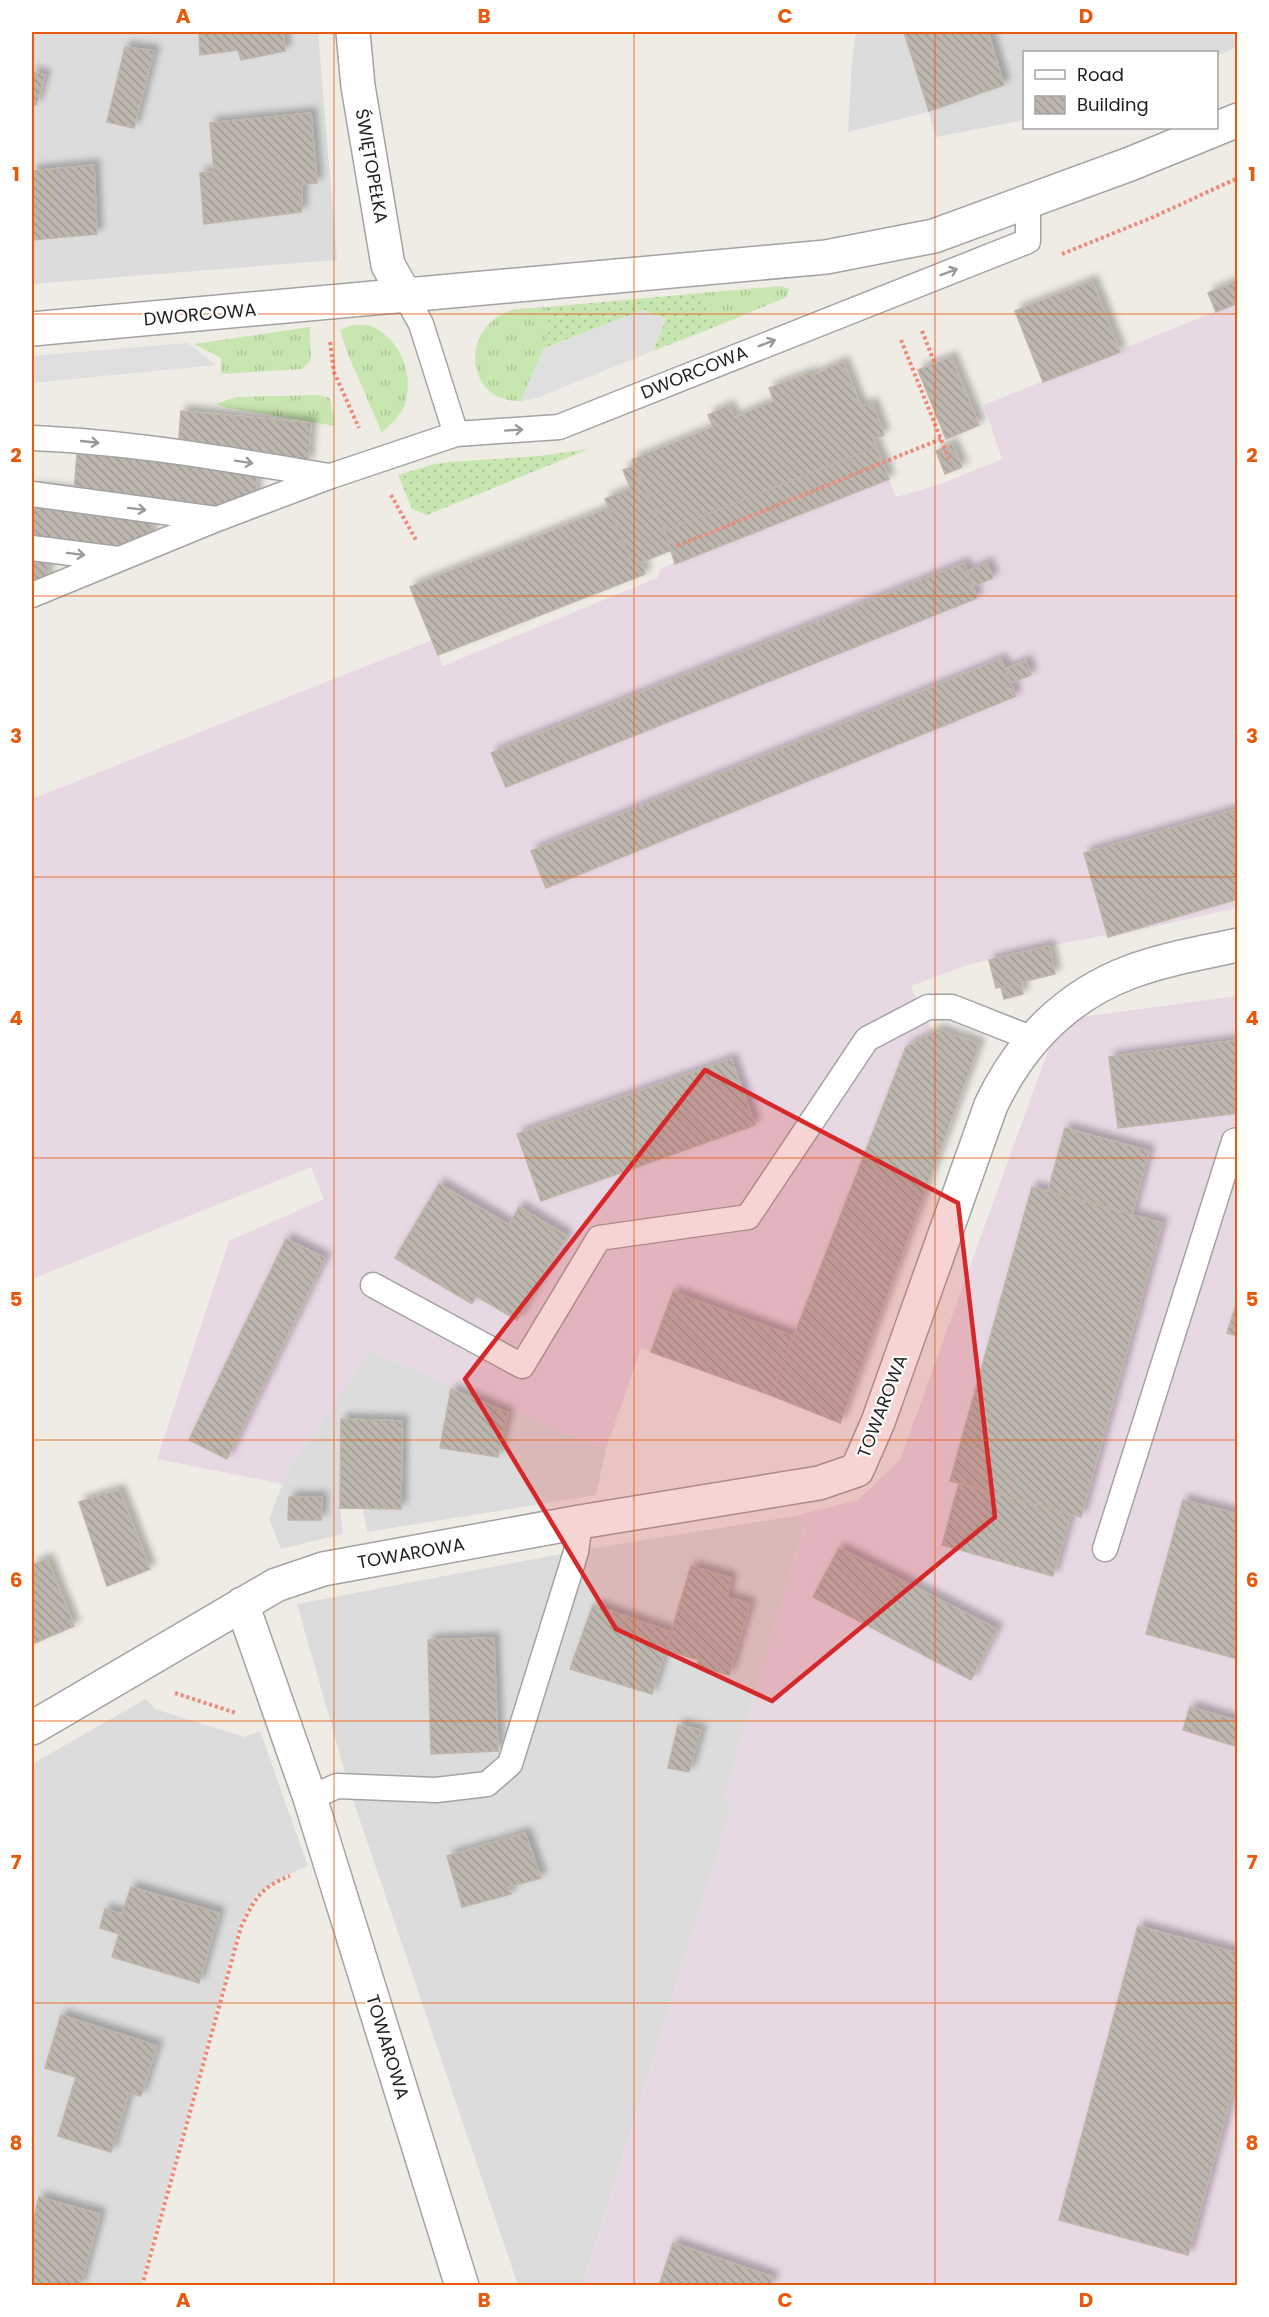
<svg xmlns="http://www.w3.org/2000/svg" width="1269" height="2317" viewBox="0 0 1269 2317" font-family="Poppins,sans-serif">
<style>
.residential{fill:#dddcdc}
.industrial{fill:#e8d8e4}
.grass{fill:url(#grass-tufts)}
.garden{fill:url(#garden-dots)}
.parking{fill:#dfdfdf}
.building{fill:url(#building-back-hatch);stroke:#c0b4a9;stroke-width:1.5;filter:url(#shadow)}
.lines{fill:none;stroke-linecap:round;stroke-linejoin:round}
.service-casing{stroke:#a3a3a3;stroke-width:27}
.minor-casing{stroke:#a3a3a3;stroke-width:36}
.tertiary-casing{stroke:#a3a3a3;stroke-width:36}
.path{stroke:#f18774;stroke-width:4;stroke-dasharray:3 3;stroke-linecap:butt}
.service{stroke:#fff;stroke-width:24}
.minor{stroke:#fff;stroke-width:33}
.tertiary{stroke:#fff;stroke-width:33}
.oneway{stroke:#9a9a9a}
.marked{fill:#d62828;fill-opacity:0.2;stroke:#d62828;stroke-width:4.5;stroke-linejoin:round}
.grid{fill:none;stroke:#e8590c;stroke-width:1.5;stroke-opacity:0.55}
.labels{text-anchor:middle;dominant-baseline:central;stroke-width:4.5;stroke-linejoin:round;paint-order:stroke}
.street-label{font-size:18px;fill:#1f1f1f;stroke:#fff}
.neatline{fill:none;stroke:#e8590c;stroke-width:2}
.grid-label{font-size:20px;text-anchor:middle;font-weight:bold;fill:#e8590c}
</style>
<defs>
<pattern id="grass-tufts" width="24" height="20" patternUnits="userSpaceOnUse" patternTransform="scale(1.5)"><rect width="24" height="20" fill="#c8e6af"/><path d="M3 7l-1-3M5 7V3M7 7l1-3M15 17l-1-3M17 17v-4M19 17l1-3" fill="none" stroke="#abc596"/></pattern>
<pattern id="garden-dots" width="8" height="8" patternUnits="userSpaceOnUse" patternTransform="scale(1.5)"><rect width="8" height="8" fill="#c8e6af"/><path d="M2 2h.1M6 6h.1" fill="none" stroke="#abc596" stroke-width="1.8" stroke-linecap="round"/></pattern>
<pattern id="building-back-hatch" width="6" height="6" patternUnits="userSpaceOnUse" patternTransform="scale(1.5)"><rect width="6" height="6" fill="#bcb6af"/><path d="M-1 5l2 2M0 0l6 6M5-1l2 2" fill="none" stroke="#a19c96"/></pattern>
<filter id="shadow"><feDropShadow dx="5.5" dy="-5.5" stdDeviation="3" flood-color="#0004"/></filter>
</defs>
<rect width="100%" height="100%" fill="#efece6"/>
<!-- residential -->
<path class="residential" d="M 32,32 L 318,32 L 337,260 L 32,284 Z
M 856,32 L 1237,32 L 1237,47 L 1217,56 L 1216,52 L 1024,52 L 1024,120 L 936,137 L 929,112 L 848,132 L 852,62 Z
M 369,1351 L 606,1449 L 596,1495 L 367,1532 L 363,1509 L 340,1508 L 343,1534 L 281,1549 L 269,1519 L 288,1470 Z
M 794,1516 L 805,1525 L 724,1799 L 732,1807 L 583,2285 L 518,2285 L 352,1797 L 297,1604 L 576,1551 Z
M 146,1699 L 155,1709 L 244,1737 L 260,1731 L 308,1866 L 280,1878 L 256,1894 L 240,1924 L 140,2285 L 32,2285 L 32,1764 Z"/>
<!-- industrial -->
<path class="industrial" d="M 1237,303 L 1237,908 L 1108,937 L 1107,935 L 1048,946 L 967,965 L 911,986 L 933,1033 L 938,1030 L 979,1044 L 840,1423 L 641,1348 L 606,1449 L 369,1351 L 288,1470 L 283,1484 L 157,1459 L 229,1241 L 324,1199 L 311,1167 L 32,1279 L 32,799 L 432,640 L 443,666 L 657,578 L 661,568 L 888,477 L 896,497 L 938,485 L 1002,459 L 984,405 Z
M 1237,996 L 1237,2285 L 583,2286 L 732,1807 L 724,1799 L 805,1526 L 794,1516 L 858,1500 L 900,1460 L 1054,1034 L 1081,1017 Z"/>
<!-- grass -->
<path class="grass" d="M 781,286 L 789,289 L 787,297 L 715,327 L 701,293 Z
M 548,307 L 547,347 L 543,349 L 521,401 C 467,403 459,332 507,312 C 518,307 536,308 548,307 Z
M 353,325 C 358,325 366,324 371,326 C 399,338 413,371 406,400 C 403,414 392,423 382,433 L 347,352 L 340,330 Z
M 310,327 L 311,360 L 302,369 L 221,374 L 221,358 L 194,344 Z
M 317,395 L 330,398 L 335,426 L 228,408 L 216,404 L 236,397 Z"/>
<!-- garden -->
<path class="garden" d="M 701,293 L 715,327 L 653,351 L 666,319 L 643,310 L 547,347 L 548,307 Z
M 589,449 L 427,515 L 412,509 L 398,475 L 434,464 L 449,462 L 539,456 Z"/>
<!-- parking -->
<path class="parking" d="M 643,310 L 666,319 L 653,351 L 537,398 L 521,401 L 543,349 Z
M 188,343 L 216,365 L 32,383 L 32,356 Z"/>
<!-- building -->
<path class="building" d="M 199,32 L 283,32 L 285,51 L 241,60 L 238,50 L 200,55 Z
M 904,32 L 988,32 L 1004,85 L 929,111 Z
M 125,47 L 154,51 L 134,128 L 107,122 Z
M 32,72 L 45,75 L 36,105 L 32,104 Z
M 311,113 L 317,183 L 302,184 L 301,212 L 204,224 L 200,173 L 214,172 L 210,123 Z
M 94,165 L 97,234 L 32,240 L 32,171 Z
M 1092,281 L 1120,352 L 1043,382 L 1015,311 Z
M 1235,282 L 1238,288 L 1238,303 L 1216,312 L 1208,293 Z
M 951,357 L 979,425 L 946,439 L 918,370 Z
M 843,362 L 861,407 L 872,403 L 884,435 L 873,439 L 876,447 L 665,531 L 632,460 L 713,427 L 708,415 L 729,406 L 734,418 L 774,401 L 769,388 L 810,373 L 811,376 Z
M 181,411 L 311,423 L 308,463 L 258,459 L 254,509 L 154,500 L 149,550 L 50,540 L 46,590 L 32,589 L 32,488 L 74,492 L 78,442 L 178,451 Z
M 952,444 L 962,467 L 945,474 L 936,451 Z
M 876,447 L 889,479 L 675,564 L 665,531 Z
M 634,466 L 665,531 L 671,550 L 633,566 L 605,499 L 631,489 L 623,470 Z
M 609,508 L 633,566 L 641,562 L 645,574 L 438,655 L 410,587 Z
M 964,563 L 977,598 L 506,787 L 491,753 Z
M 987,563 L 993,578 L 973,586 L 968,571 Z
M 1001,659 L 1016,696 L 546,888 L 531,851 Z
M 1026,661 L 1031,675 L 1010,683 L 1005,669 Z
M 1238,809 L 1238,899 L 1108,937 L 1084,853 Z
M 1049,946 L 1055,974 L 996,988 L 989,960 Z
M 1021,982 L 1023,994 L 1004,999 L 1001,987 Z
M 938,1030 L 979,1044 L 840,1423 L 771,1395 L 906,1047 Z
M 1238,1040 L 1238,1113 L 1118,1128 L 1109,1057 Z
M 731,1059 L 755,1125 L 541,1201 L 517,1134 Z
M 1065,1128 L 1149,1151 L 1132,1214 L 1048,1191 Z
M 439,1184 L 509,1225 L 519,1207 L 567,1236 L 517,1320 L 476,1296 L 472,1304 L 395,1258 Z
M 1032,1187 L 1162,1223 L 1081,1517 L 950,1481 Z
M 286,1239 L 325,1258 L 227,1459 L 189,1440 Z
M 673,1292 L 793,1336 L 771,1395 L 651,1352 Z
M 1238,1299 L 1238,1336 L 1227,1333 Z
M 451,1389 L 508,1413 L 498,1457 L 440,1448 Z
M 341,1419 L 402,1421 L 401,1509 L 340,1508 Z
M 959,1483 L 1071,1514 L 1053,1576 L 942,1545 Z
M 119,1490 L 150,1569 L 107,1586 L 79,1502 Z
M 289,1497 L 322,1497 L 321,1520 L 288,1520 Z
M 1183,1500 L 1238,1514 L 1238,1659 L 1146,1634 Z
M 839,1548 L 997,1629 L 971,1680 L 813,1597 Z
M 47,1559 L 74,1626 L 32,1644 L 32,1565 Z
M 691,1566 L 731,1578 L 727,1597 L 750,1604 L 729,1675 L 696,1666 L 699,1660 L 666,1650 Z
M 593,1605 L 671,1632 L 652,1694 L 570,1669 Z
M 494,1638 L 498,1751 L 431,1754 L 428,1640 Z
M 1190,1707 L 1238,1721 L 1238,1747 L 1183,1730 Z
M 678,1725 L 701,1730 L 689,1772 L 668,1768 Z
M 525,1833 L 541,1878 L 508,1887 L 511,1894 L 462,1907 L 447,1856 Z
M 131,1887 L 219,1913 L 199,1983 L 112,1957 L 119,1934 L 100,1928 L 105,1909 L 122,1914 Z
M 1138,1926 L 1238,1953 L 1238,2070 L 1188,2255 L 1059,2220 Z
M 61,2015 L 157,2046 L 141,2096 L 129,2093 L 111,2152 L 58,2136 L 76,2077 L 45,2068 Z
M 39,2197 L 100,2214 L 80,2286 L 32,2286 L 32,2225 Z
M 673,2243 L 773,2277 L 770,2286 L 659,2286 Z"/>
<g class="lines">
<!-- service casing -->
<g class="service-casing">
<path id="service" d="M 405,295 L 421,324 L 456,434
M 32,438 C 132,442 231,460 330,476
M 32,494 L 216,519
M 32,548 L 118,559
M 32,595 L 217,519 L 331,476 L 456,434 L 559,427 L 1028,241 L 1028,202
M 373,1285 L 522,1366 L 599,1238 L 748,1217 L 867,1039 L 928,1007 L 952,1007 L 1033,1039
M 1105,1549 L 1234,1141 L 1238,1140
M 310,1798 L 337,1786 L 436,1790 L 487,1784 L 510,1764 L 576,1552 L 580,1522"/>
</g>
<!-- minor casing -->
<g class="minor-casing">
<path id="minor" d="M 353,32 L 358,86 L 388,265 L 405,295
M 242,1604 L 310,1798 L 462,2286
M 32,1728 L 276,1585 L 323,1569 L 580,1522 L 819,1483 L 857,1470 L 878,1422 L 991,1105 C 1020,1044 1066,996 1130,972 C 1164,959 1202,953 1238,945"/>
</g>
<!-- tertiary casing -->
<g class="tertiary-casing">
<path id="tertiary" d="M 32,329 L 826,257 L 934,236 L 1130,164 L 1238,120"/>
</g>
<!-- path -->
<path class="path" d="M 1062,254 L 1151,218 L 1238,178
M 922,331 L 935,364
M 901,340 L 949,459
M 330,342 L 334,372 L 359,428
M 391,495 L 416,540
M 677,546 L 941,439
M 175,1693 L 236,1713
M 142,2286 L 241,1927 C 254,1900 260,1887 290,1876"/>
<!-- service -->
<use href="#service" class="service"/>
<!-- minor -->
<use href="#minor" class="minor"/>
<!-- tertiary -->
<use href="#tertiary" class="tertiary"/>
</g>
<!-- one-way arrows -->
<defs><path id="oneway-shaft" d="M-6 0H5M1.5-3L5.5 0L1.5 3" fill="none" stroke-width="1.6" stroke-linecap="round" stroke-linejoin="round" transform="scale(1.5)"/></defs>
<g class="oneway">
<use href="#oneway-shaft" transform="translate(949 272) rotate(-21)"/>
<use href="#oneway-shaft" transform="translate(767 343) rotate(-21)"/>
<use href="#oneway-shaft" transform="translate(514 430) rotate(-4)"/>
<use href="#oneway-shaft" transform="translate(90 442) rotate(6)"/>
<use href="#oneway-shaft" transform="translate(244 462) rotate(9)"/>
<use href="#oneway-shaft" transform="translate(137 509) rotate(7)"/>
<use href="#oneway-shaft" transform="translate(76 554) rotate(7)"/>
</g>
<!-- marked area -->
<path class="marked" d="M 705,1070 L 958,1203 L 995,1517 L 772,1701 L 616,1629 L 465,1379 Z"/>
<!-- grid -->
<path class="grid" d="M 334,32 L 334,2286M 634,32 L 634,2286M 935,32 L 935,2286M 32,314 L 1238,314M 32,596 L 1238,596M 32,877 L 1238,877M 32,1158 L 1238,1158M 32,1440 L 1238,1440M 32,1721 L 1238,1721M 32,2003 L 1238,2003"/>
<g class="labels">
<!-- street labels -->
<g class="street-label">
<text transform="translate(372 166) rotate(80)">ŚWIĘTOPEŁKA</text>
<text transform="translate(200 314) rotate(-5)">DWORCOWA</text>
<text transform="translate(694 372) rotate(-22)">DWORCOWA</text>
<text transform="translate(882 1406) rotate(-69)">TOWAROWA</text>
<text transform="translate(411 1553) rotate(-10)">TOWAROWA</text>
<text transform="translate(388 2047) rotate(73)">TOWAROWA</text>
</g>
</g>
<!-- border -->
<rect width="1269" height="2317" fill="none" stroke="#ffffff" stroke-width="66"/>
<!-- legend -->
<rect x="1023" y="51" width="195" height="78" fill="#ffffff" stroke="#a5a5a5" stroke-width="1.5"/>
<rect x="1035" y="70" width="30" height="9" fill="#ffffff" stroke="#a5a5a5" stroke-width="1.5"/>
<text x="1077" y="81" font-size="18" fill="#1f1f1f">Road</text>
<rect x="1035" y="96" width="30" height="18" fill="url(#building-back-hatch)" stroke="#a5a5a5" stroke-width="1.5"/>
<text x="1077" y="111" font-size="18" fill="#1f1f1f">Building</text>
<rect x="33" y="33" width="1203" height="2251" class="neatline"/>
<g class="grid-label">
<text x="183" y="23">A</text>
<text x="484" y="23">B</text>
<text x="785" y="23">C</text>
<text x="1086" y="23">D</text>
<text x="16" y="181">1</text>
<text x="1252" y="181">1</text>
<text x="16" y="462">2</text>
<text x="1252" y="462">2</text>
<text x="16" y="743">3</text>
<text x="1252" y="743">3</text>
<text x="16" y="1025">4</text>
<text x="1252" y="1025">4</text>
<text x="16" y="1306">5</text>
<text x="1252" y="1306">5</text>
<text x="16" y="1587">6</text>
<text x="1252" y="1587">6</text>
<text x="16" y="1869">7</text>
<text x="1252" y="1869">7</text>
<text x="16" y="2150">8</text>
<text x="1252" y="2150">8</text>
<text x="183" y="2307">A</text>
<text x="484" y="2307">B</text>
<text x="785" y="2307">C</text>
<text x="1086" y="2307">D</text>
</g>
</svg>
